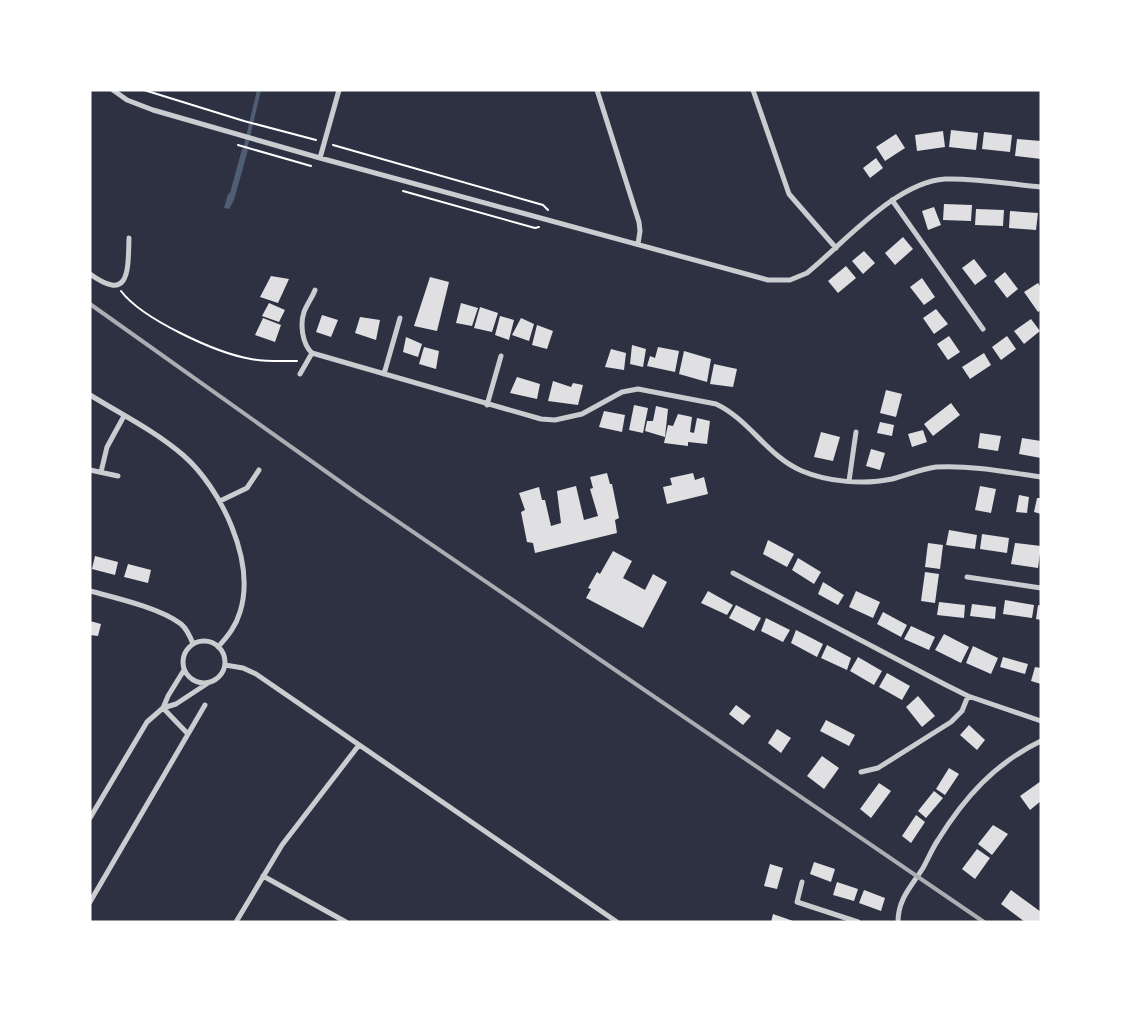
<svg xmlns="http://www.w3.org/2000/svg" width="1131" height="1012" viewBox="0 0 1131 1012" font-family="'IBM Plex Sans',sans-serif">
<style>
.water{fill:#4f5d75}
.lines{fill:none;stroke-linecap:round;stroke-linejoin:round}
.stream{stroke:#4f5d75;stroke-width:4}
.building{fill:#e0e0e3}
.path{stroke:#fff;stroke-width:2}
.minor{stroke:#caccd0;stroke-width:5}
.rail{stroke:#abadb3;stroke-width:4}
</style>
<rect width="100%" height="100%" fill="#2d3142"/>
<!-- water -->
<path class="water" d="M 242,149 L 248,150 L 234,200 L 229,209 L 224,208 L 228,194 L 230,193 Z"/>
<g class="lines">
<!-- stream -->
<path class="stream" d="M 244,154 L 259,90"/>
</g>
<!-- building -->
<path class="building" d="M 951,130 L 978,133 L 976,150 L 949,147 Z
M 943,131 L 945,147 L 917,151 L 915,135 Z
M 984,132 L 1012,135 L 1010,152 L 982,149 Z
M 896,134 L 905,148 L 885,161 L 876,147 Z
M 1017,139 L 1041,141 L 1041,159 L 1015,156 Z
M 876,158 L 883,168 L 870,178 L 863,168 Z
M 944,204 L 972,205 L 971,221 L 943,220 Z
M 934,207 L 941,225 L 928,230 L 922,211 Z
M 976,209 L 1004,210 L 1003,226 L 975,225 Z
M 1010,211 L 1038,213 L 1036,230 L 1009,228 Z
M 903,237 L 913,249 L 895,265 L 885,253 Z
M 864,251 L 875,263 L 863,274 L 852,261 Z
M 974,259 L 987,276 L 975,285 L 962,268 Z
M 846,266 L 856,278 L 838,293 L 828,281 Z
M 1005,272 L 1018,289 L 1007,298 L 994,281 Z
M 271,276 L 289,279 L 278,303 L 260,297 Z
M 430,277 L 449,282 L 437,331 L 414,326 Z
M 922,278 L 935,297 L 924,305 L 910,287 Z
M 1038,283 L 1041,288 L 1041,310 L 1038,312 L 1024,292 Z
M 269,303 L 285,310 L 279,322 L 262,316 Z
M 461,303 L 478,308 L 472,326 L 456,323 Z
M 480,307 L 498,313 L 492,332 L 474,328 Z
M 936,309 L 948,324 L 934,334 L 923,318 Z
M 322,315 L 338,320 L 331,337 L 316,332 Z
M 500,316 L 514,320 L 509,340 L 495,335 Z
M 360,317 L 380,320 L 376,340 L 355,333 Z
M 263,318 L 281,325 L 275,342 L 255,335 Z
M 521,318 L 534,324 L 529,341 L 512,335 Z
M 1031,319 L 1040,331 L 1024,344 L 1014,331 Z
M 537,325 L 553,331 L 547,349 L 532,345 Z
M 949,336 L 960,352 L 948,360 L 937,344 Z
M 1007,336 L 1016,349 L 1001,360 L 992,347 Z
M 406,337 L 422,344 L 418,357 L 403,352 Z
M 632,345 L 646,349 L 643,367 L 630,364 Z
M 424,347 L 439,351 L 436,369 L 419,364 Z
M 658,347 L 679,351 L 675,372 L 647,366 L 650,356 L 655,358 Z
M 611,349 L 626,353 L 624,370 L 605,367 Z
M 684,351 L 711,359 L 707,382 L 679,374 Z
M 984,353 L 991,365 L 970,379 L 962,367 Z
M 714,364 L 737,369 L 733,387 L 710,384 Z
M 517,377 L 540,384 L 537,399 L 510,393 Z
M 553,381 L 571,387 L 573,383 L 583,385 L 578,405 L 548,401 Z
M 886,390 L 902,394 L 896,417 L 880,413 Z
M 951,403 L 960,415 L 933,436 L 924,424 Z
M 634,405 L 648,408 L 643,433 L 629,430 Z
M 656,406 L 668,409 L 665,437 L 645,431 L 647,421 L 653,421 Z
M 604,411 L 625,415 L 622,432 L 599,427 Z
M 678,414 L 692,417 L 690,432 L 694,433 L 697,418 L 710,421 L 707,444 L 688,442 L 688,446 L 664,443 L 668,425 L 673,426 Z
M 880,422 L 894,425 L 892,436 L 877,433 Z
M 923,430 L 927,442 L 912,447 L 908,434 Z
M 821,432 L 840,437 L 833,461 L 814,457 Z
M 980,433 L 1001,436 L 998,451 L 978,448 Z
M 1022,438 L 1041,441 L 1041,458 L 1019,454 Z
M 871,449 L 885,453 L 880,470 L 866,466 Z
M 607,473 L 610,484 L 612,484 L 619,518 L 615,520 L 617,533 L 535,553 L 533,543 L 527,542 L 521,512 L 525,510 L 519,493 L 539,487 L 542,500 L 545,500 L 551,526 L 561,523 L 557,491 L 576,486 L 584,520 L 598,516 L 590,489 L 593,488 L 590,477 Z
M 693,473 L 695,480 L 704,477 L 708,494 L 667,504 L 663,487 L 672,485 L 670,478 Z
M 980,486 L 996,489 L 991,513 L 975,510 Z
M 1019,495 L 1029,497 L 1027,513 L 1016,512 Z
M 1037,498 L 1041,498 L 1041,514 L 1034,512 Z
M 949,530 L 977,535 L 975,549 L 946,545 Z
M 982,534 L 1009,538 L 1007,553 L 980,549 Z
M 768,540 L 794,554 L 787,567 L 763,554 Z
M 928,543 L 943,545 L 940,569 L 925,567 Z
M 1015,543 L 1041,546 L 1038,568 L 1011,564 Z
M 613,551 L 632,561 L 623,578 L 645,590 L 653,574 L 667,582 L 643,628 L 586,598 L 591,589 L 588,588 L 597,572 L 600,574 Z
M 95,556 L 118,562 L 115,575 L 92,569 Z
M 798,558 L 821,572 L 814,584 L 792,570 Z
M 128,564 L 151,570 L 148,583 L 124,577 Z
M 925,572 L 939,574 L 935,603 L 921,601 Z
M 823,582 L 844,595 L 838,605 L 818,594 Z
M 708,591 L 733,605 L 727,615 L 701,603 Z
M 856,591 L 880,602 L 873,618 L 849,607 Z
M 1005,600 L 1034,605 L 1032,618 L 1003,614 Z
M 939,602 L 965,605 L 964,618 L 937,615 Z
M 972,604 L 996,607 L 995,619 L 970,616 Z
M 736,605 L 761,618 L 754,631 L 729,618 Z
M 1038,605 L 1041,606 L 1041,620 L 1036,619 Z
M 883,612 L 907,625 L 901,637 L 877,624 Z
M 766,618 L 790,630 L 783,642 L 761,631 Z
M 90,621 L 101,624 L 98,636 L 90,635 Z
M 911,626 L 935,637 L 929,650 L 904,639 Z
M 796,630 L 823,644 L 817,657 L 791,643 Z
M 944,634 L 969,647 L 961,663 L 935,650 Z
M 827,645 L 851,658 L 847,670 L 821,658 Z
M 973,646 L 998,658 L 991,674 L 966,663 Z
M 858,657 L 882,671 L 874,685 L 850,671 Z
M 1003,657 L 1028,664 L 1025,674 L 1000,667 Z
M 1035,667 L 1041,668 L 1041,684 L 1031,681 Z
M 887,673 L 910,686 L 902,700 L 879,687 Z
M 918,696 L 935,716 L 922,727 L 906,707 Z
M 736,705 L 751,716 L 743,725 L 729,714 Z
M 826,720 L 855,735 L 849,746 L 820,731 Z
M 969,725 L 985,740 L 977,750 L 960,735 Z
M 777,729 L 791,738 L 781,753 L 768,743 Z
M 822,756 L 839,768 L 824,789 L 807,776 Z
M 949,768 L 959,774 L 945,795 L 936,789 Z
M 1041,781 L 1041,801 L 1030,810 L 1020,796 Z
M 879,783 L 891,791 L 871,818 L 860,809 Z
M 934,791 L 943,798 L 926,818 L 918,811 Z
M 916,815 L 925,822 L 911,843 L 902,836 Z
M 993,825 L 1008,834 L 992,855 L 978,844 Z
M 977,849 L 990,858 L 975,879 L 962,869 Z
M 814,862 L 835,869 L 831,882 L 810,874 Z
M 770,864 L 783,868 L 777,889 L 764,886 Z
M 837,882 L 858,889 L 854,901 L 833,895 Z
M 864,890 L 885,898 L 881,911 L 859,903 Z
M 1011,890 L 1041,912 L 1041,922 L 1025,922 L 1001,904 Z
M 773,914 L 796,922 L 771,922 Z"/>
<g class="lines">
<!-- path -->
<path class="path" d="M 144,90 L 244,121 L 316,140
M 238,145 L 311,166
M 333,145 L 543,205 L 548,210
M 403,191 L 535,228 L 539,227
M 121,291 C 142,319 216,353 251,359 C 266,362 281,361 297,361"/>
<!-- minor -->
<path class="minor" d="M 113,90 L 127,100 L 153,110 L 320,158 L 768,280 L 790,280 L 807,273 C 844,243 896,182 945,179 C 977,178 1009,184 1041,187
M 597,90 L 639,222 L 640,231 L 638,244
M 753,90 L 789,194 L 836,248
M 320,158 L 339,90
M 892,200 L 983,329
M 90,274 C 130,303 128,270 129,238
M 315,290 C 312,298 307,304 304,312 C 300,324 302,344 312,353 L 541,419 L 555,420 L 582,414 L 622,392 L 638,389 L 716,404 C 750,420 767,456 802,471 C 828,482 864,485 892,479 C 907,475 921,469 936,467 C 971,465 1007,472 1041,477
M 300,374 L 312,353
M 384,374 L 400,318
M 90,395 C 121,414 155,431 183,455 C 221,488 256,561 240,612 C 236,626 228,636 218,647
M 487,405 L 501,356
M 90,470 L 118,476
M 101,472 L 107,447 L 124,416
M 849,481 L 856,432
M 220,501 L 247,488 L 259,470
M 733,573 L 944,684 L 968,696 L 1041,721
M 967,577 L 1041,588
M 90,591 C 116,598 160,608 181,624 C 187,629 190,636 193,644
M183 662a21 21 0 1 1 42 0a21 21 0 1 1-42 0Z
M 225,665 L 243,668 L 256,674 L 617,922
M 163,708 L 168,696 L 184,670
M 163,708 L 188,734
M 861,772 L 878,768 L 951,722 L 962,711 L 968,696
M 90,818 L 147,722 L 163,708 L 176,704 L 208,683
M 263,876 L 346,922
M 802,882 L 797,902 L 858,922
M 90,902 L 205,705
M 236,922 L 282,845 L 359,745
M 898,922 C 898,899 911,887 923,868 C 928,859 932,849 938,840 C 964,798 995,763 1041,741"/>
<!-- rail -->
<path class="rail" d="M 90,304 L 359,495 L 984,922"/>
</g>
<!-- border -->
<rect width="1131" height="1012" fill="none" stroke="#ffffff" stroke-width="183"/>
</svg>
